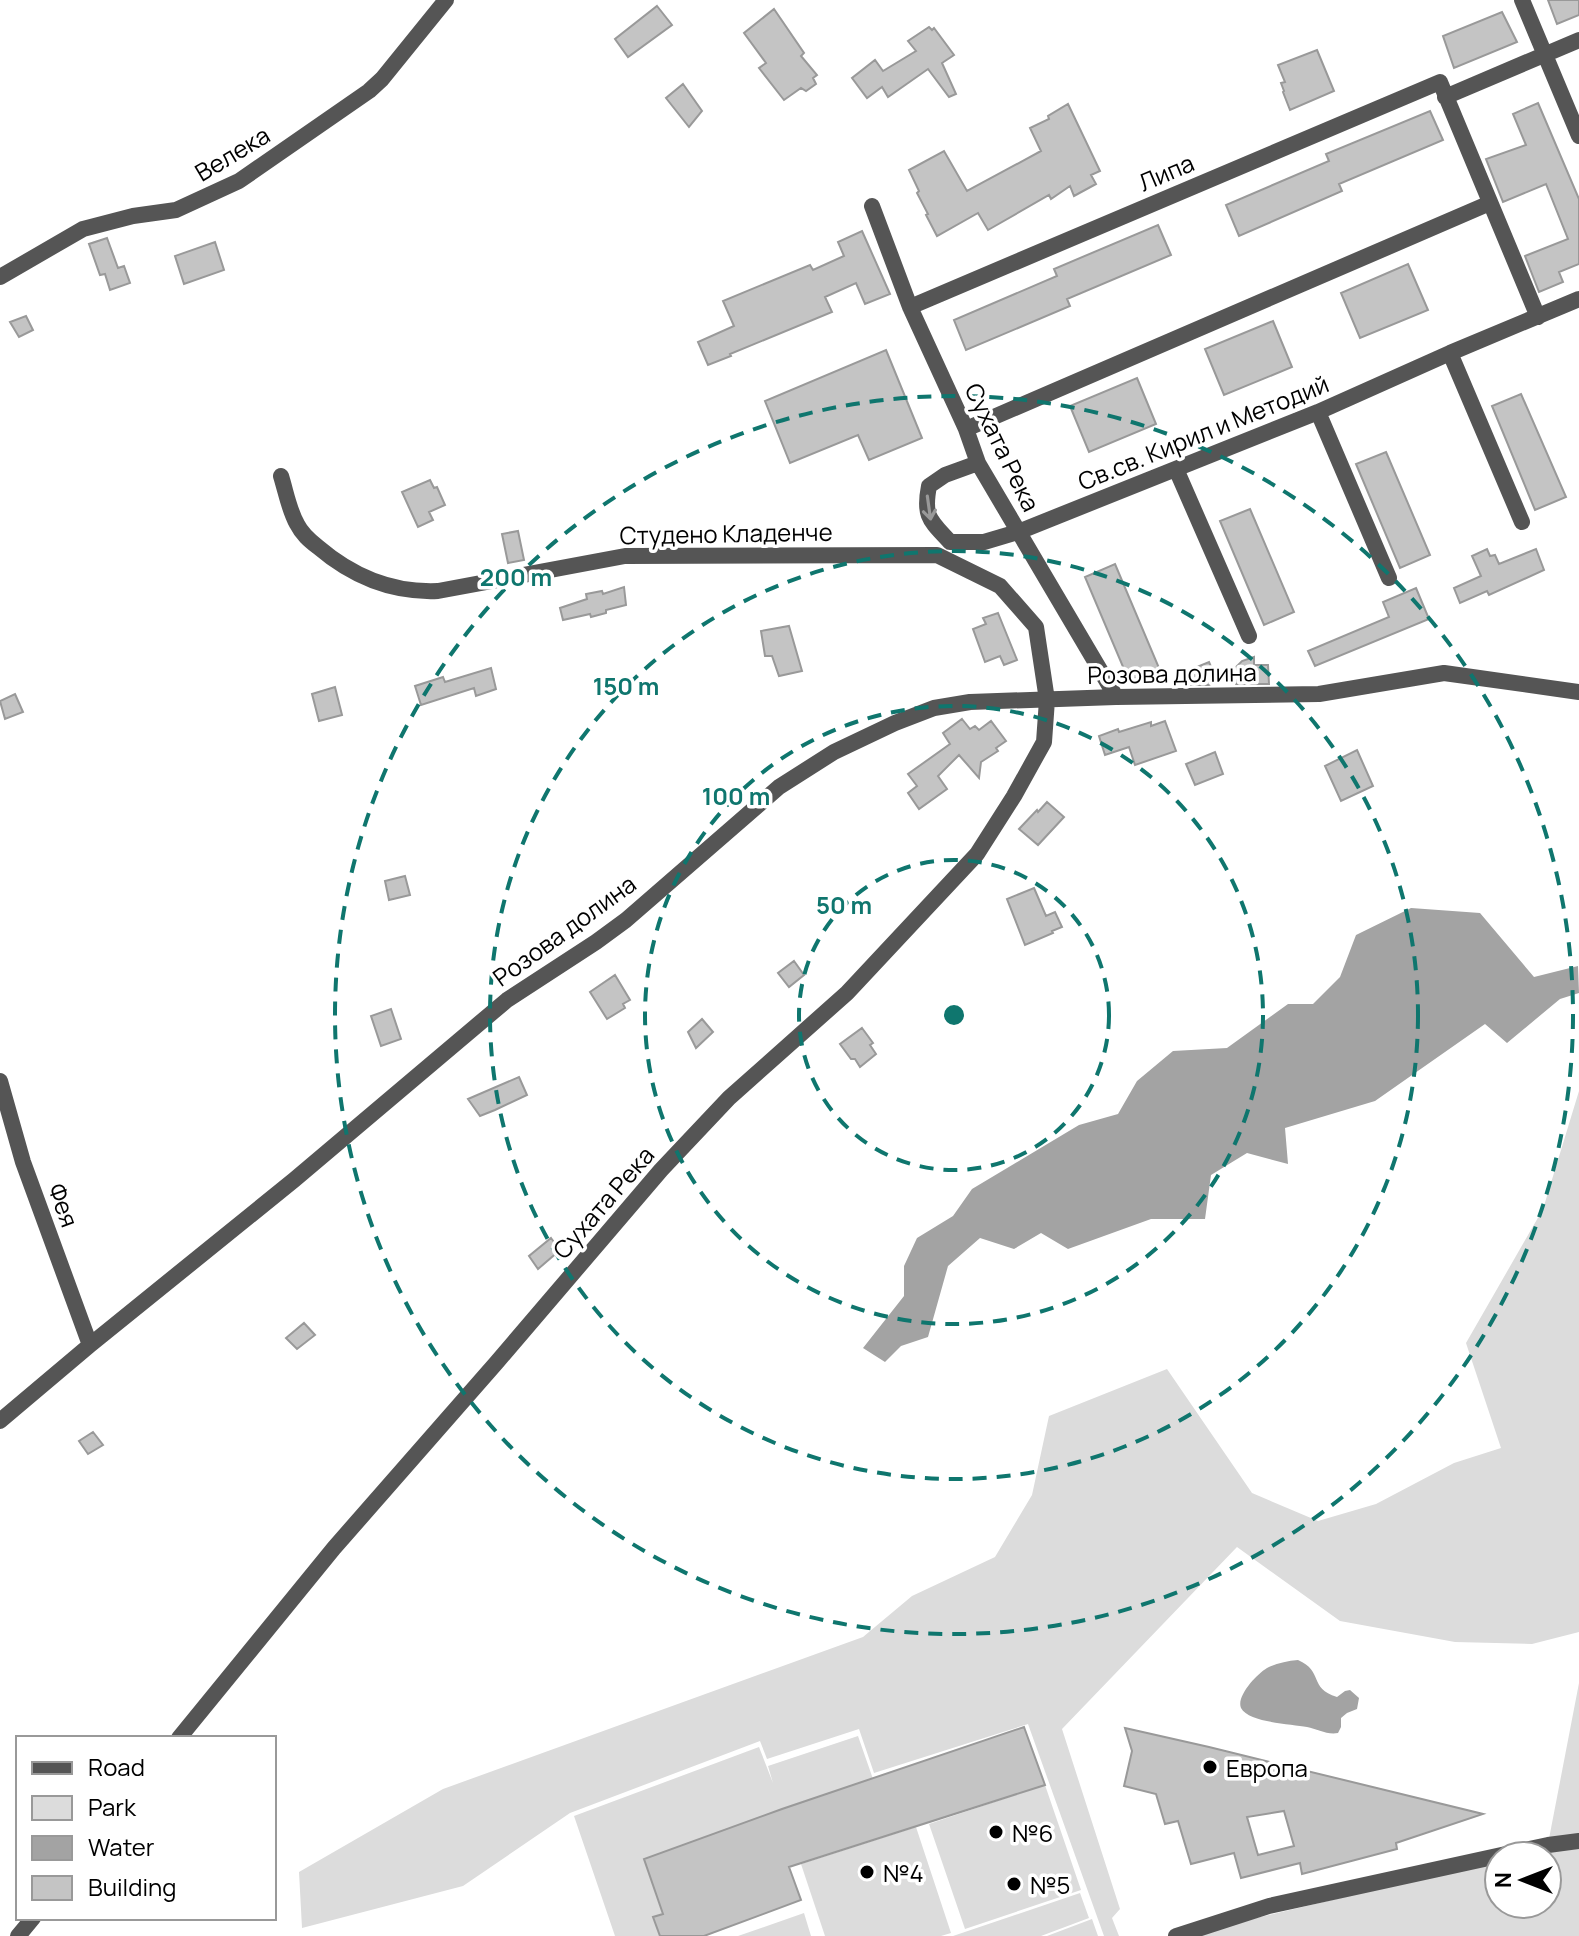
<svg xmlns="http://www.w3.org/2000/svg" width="1579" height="1936" viewBox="0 0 1579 1936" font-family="Manrope,sans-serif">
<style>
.green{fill:#dcdcdc}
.water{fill:#a3a3a3}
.building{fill:#c4c4c4;stroke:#999;stroke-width:2;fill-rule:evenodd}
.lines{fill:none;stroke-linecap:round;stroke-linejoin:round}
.minor{stroke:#555;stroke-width:16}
.oneway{stroke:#999}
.ring{fill:none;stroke:#0f766e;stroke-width:4;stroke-dasharray:14 10}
.poi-dot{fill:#000;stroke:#fff;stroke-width:3}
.labels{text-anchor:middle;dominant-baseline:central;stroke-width:7;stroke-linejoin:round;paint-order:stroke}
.street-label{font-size:24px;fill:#000;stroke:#fff}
.poi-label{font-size:24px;fill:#000;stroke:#fff;text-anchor:start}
.centre{fill:#0f766e;stroke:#fff;stroke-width:4}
.ring-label{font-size:24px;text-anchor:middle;font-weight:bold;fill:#0f766e;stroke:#fff;stroke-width:7;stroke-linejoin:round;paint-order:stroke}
</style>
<rect width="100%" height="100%" fill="#fff"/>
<!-- green -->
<path class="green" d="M 1579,1091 L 1579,1632 L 1532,1644 L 1455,1642 L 1340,1621 L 1237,1547 L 1062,1729 L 1120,1909 L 1112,1918 L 1119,1936 L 1104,1936 L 1028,1724 L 874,1773 L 859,1729 L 767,1759 L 760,1741 L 570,1813 L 463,1886 L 302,1928 L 299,1872 L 443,1789 L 863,1637 L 912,1596 L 995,1557 L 1032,1495 L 1049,1416 L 1167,1369 L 1252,1493 L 1318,1521 L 1376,1504 L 1454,1463 L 1501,1448 L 1466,1343 L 1543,1209 Z
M 1579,1683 L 1579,1936 L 1180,1936 L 1395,1885 L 1499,1857 L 1499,1904 L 1547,1904 L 1547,1856 L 1504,1856 L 1548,1844 Z
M 858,1736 L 873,1779 L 782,1809 L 644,1860 L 670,1936 L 615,1936 L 574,1816 L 759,1747 L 773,1783 L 768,1766 Z
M 1045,1785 L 1081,1890 L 965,1929 L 929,1824 Z
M 916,1827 L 951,1933 L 941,1936 L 825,1936 L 801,1864 Z
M 1080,1893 L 1089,1918 L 1041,1936 L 953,1936 Z
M 804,1913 L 811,1936 L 738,1936 Z
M 1092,1919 L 1098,1936 L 1047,1936 Z"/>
<!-- water -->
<path class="water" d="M 1411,908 L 1480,913 L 1534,977 L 1578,966 L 1579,993 L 1560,999 L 1507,1043 L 1485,1024 L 1375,1101 L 1285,1128 L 1288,1164 L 1247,1153 L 1211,1175 L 1205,1219 L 1151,1219 L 1068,1249 L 1041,1233 L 1014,1249 L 980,1238 L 948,1266 L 928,1337 L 901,1346 L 885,1362 L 863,1348 L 904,1296 L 904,1266 L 917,1238 L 953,1216 L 972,1189 L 1079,1125 L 1118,1114 L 1137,1081 L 1173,1051 L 1227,1048 L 1288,1004 L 1313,1004 L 1340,977 L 1356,935 Z
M 1298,1660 C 1324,1671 1308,1688 1337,1697 L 1345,1691 L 1350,1690 L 1359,1698 L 1357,1709 L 1347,1713 L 1341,1718 L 1341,1727 L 1338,1733 C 1327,1735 1317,1729 1307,1727 C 1292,1724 1249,1723 1241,1708 C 1236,1696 1257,1674 1267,1668 C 1277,1663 1287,1661 1298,1660 Z"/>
<!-- building -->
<path class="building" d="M 1548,0 L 1579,0 L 1579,15 L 1557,24 Z
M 657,6 L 672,25 L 628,57 L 615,39 Z
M 774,9 L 804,53 L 801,56 L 817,75 L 813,78 L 816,84 L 806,91 L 801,88 L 784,100 L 759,68 L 766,63 L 744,33 Z
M 1502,12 L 1517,42 L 1454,68 L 1443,36 Z
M 929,27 L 932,30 L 934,28 L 954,55 L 942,63 L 956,94 L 949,97 L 928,69 L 888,97 L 882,87 L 867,98 L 852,78 L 875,60 L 883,71 L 916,51 L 908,41 Z
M 1317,50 L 1334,91 L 1290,110 L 1283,92 L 1284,91 L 1281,83 L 1285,82 L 1278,65 Z
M 683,84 L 702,111 L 689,127 L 666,98 Z
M 1538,103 L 1579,199 L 1579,264 L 1559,272 L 1563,282 L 1539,292 L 1525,256 L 1568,239 L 1546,184 L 1503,202 L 1486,159 L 1526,145 L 1513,114 Z
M 1068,104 L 1100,171 L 1091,175 L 1096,184 L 1074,196 L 1070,186 L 1051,199 L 1049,195 L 988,230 L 978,213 L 937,236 L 926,215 L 928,214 L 917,193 L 919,191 L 909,170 L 944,151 L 967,191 L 1041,151 L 1030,128 L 1049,119 L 1048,116 Z
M 1430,111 L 1443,140 L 1339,184 L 1342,191 L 1239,236 L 1226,205 L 1329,161 L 1326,154 Z
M 1158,225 L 1171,255 L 1067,299 L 1070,306 L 966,350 L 954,320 L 1057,276 L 1054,269 Z
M 862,231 L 890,294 L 865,304 L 856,283 L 825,297 L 832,312 L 730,354 L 731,356 L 708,365 L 698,342 L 734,326 L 723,301 L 810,265 L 813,270 L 844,256 L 838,242 Z
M 107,238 L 118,268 L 124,266 L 130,283 L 110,290 L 105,274 L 100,275 L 89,244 Z
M 215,242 L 224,270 L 184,284 L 175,256 Z
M 1408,264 L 1428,310 L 1360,338 L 1341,293 Z
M 26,316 L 33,330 L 19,337 L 10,322 Z
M 1273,321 L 1292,367 L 1224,395 L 1205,349 Z
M 886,350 L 922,438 L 869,460 L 858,435 L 790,463 L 765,401 Z
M 1137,378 L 1156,424 L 1089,452 L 1070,406 Z
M 1521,394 L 1566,497 L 1535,510 L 1492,406 Z
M 1386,452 L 1430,555 L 1400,568 L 1356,464 Z
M 430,480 L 434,488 L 437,487 L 445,505 L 429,512 L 433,520 L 418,527 L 402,492 Z
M 1250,509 L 1294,612 L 1264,625 L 1220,521 Z
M 518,531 L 524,560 L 508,563 L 502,534 Z
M 1487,549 L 1490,556 L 1495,555 L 1499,564 L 1536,549 L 1544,570 L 1489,595 L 1487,591 L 1460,603 L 1454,588 L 1481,576 L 1472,556 Z
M 1115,564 L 1159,668 L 1129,681 L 1085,577 Z
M 624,587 L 626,605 L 606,610 L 606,613 L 591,617 L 590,614 L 563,620 L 560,608 L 587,599 L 586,594 L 602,591 L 603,594 Z
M 1416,588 L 1429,619 L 1315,666 L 1308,651 L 1389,617 L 1383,602 Z
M 998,613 L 1017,660 L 1004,665 L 1000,656 L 985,662 L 973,629 L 986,624 L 983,618 Z
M 789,626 L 802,671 L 779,676 L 772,656 L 765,656 L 761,631 Z
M 1254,657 L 1254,665 L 1268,665 L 1269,684 L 1236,684 L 1233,670 L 1242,661 Z
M 1209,662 L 1217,681 L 1209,685 L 1187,685 L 1182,673 Z
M 491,668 L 496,689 L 476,696 L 474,688 L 421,705 L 415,686 L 443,677 L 445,682 Z
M 335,687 L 342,715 L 319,721 L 312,694 Z
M 15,694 L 23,712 L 5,719 L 0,701 Z
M 962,719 L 970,729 L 975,726 L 979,730 L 991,721 L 1006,741 L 996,748 L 998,751 L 981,762 L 979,778 L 959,755 L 938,776 L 947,789 L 919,809 L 908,793 L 917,786 L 908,774 L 950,744 L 943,733 Z
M 1165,721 L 1176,751 L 1135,765 L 1129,747 L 1105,755 L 1099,736 L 1118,729 L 1119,732 L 1151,722 L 1151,726 Z
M 1357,750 L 1373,786 L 1341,801 L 1325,766 Z
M 1215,752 L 1223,774 L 1195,785 L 1186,764 Z
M 1047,802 L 1064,817 L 1038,845 L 1019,829 L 1037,810 L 1038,812 Z
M 405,876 L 410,895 L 389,900 L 385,881 Z
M 1034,888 L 1046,916 L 1055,912 L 1062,927 L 1052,931 L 1053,933 L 1025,945 L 1007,899 Z
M 794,961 L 804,975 L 789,987 L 778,973 Z
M 615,975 L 630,1000 L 623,1004 L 625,1008 L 607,1019 L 590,992 Z
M 391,1009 L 401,1039 L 381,1046 L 371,1016 Z
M 702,1019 L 713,1032 L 696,1048 L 688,1032 Z
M 862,1028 L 873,1043 L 870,1045 L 876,1054 L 860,1067 L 855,1059 L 851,1059 L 840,1044 Z
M 519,1077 L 527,1095 L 495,1110 L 480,1116 L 468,1099 Z
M 551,1238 L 560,1250 L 538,1269 L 529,1256 Z
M 304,1323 L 315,1335 L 297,1349 L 286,1338 Z
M 93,1432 L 103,1445 L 88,1454 L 79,1441 Z
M 1024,1727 L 1045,1785 L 789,1867 L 801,1900 L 704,1936 L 660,1936 L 653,1917 L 663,1914 L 644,1859 L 782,1809 Z
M 1125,1728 L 1209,1747 L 1483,1814 L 1396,1843 L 1397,1849 L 1302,1874 L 1300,1863 L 1241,1878 L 1234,1853 L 1191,1864 L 1178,1821 L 1165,1824 L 1156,1794 L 1124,1786 L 1132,1751 ZM 1284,1811 L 1294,1846 L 1258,1855 L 1247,1817 Z"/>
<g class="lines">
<!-- minor -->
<path class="minor" d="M 1522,0 L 1579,136
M 1445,97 L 1579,40
M 872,206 L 910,307 L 966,429 L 978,463 L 1116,697
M 0,277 L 83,229 L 133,216 L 176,210 L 239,181 L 369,91 L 382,79 L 446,0
M 910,307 L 1440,82 L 1538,317
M 1450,353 L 1522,522
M 1318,412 L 1389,578
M 966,429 L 1490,203
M 978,463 L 945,475 L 929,486 C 923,517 930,520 950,542 L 984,542 L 1018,532 L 1318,412 L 1450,353 L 1579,299
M 1176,469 L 1249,636
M 0,1081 L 23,1162 L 90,1345
M 0,1421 L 90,1345 L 294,1180 L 507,1000 L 596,942 L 626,920 L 779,787 L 834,752 L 895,723 L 934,708 L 970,702 L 1116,697 L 1319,694 L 1444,673 L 1579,692
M 179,1738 L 334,1548 L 497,1362 L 661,1170 L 729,1098 L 847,993 L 977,854 L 1014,796 L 1044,742 L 1047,700 L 1036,627 L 1000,586 L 937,555 L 625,556 L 438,591 C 392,593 352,576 318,547 C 309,540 302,534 297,524 C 289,510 286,492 281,476
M 18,1936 L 33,1918
M 1176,1936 L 1269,1906 L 1548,1845 L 1579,1841"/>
</g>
<!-- one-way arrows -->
<defs><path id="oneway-shaft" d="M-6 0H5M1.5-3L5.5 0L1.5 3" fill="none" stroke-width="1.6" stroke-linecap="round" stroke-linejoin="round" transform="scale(2)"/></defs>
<use class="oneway" href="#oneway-shaft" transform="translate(929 508) rotate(82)"/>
<!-- distance rings -->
<g class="ring">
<circle cx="954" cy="1015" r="155"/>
<circle cx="954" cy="1015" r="309"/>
<circle cx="954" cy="1015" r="464"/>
<circle cx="954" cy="1015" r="619"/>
</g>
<!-- markers -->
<g class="poi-dot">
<circle cx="1210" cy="1767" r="8"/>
<circle cx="996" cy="1832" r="8"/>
<circle cx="867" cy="1872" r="8"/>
<circle cx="1014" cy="1884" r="8"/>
</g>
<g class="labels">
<!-- street labels -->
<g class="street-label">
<text transform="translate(232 153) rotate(-31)">Велека</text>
<text transform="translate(1166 172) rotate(-23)">Липа</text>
<text transform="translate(1203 432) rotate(-22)">Св.св. Кирил и Методий</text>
<text transform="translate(1003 447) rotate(64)">Сухата Река</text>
<text transform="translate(726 533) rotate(-1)">Студено Кладенче</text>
<text transform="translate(1172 673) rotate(-1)">Розова долина</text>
<text transform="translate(564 930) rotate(-36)">Розова долина</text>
<text transform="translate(603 1202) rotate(-49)">Сухата Река</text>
<text transform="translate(64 1205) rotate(70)">Фея</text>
</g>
<!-- poi labels -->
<g class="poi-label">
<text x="1226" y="1767">Европа</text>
<text x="1012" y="1832">№6</text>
<text x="883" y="1872">№4</text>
<text x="1030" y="1884">№5</text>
</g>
</g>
<circle cx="954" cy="1015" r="12" class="centre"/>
<g class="ring-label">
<text x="516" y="586">200 m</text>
<text x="626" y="695">150 m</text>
<text x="736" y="805">100 m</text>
<text x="844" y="914">50 m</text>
</g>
<!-- legend -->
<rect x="16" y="1736" width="260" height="184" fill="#ffffff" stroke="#999999" stroke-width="2"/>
<rect x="32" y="1762" width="40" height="12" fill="#555555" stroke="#999999" stroke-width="2"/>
<text x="88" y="1776" font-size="24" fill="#000000">Road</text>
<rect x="32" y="1796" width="40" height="24" fill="#dcdcdc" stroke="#999999" stroke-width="2"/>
<text x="88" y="1816" font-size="24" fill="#000000">Park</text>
<rect x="32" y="1836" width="40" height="24" fill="#a3a3a3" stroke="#999999" stroke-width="2"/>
<text x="88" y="1856" font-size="24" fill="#000000">Water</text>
<rect x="32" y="1876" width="40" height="24" fill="#c4c4c4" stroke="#999999" stroke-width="2"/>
<text x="88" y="1896" font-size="24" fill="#000000">Building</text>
<!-- north arrow -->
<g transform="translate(1523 1880) rotate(270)"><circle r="38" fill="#ffffff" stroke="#999999" stroke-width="2"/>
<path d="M0-6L14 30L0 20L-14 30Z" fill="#000000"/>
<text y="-12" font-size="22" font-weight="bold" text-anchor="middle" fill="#000000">N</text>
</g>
</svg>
